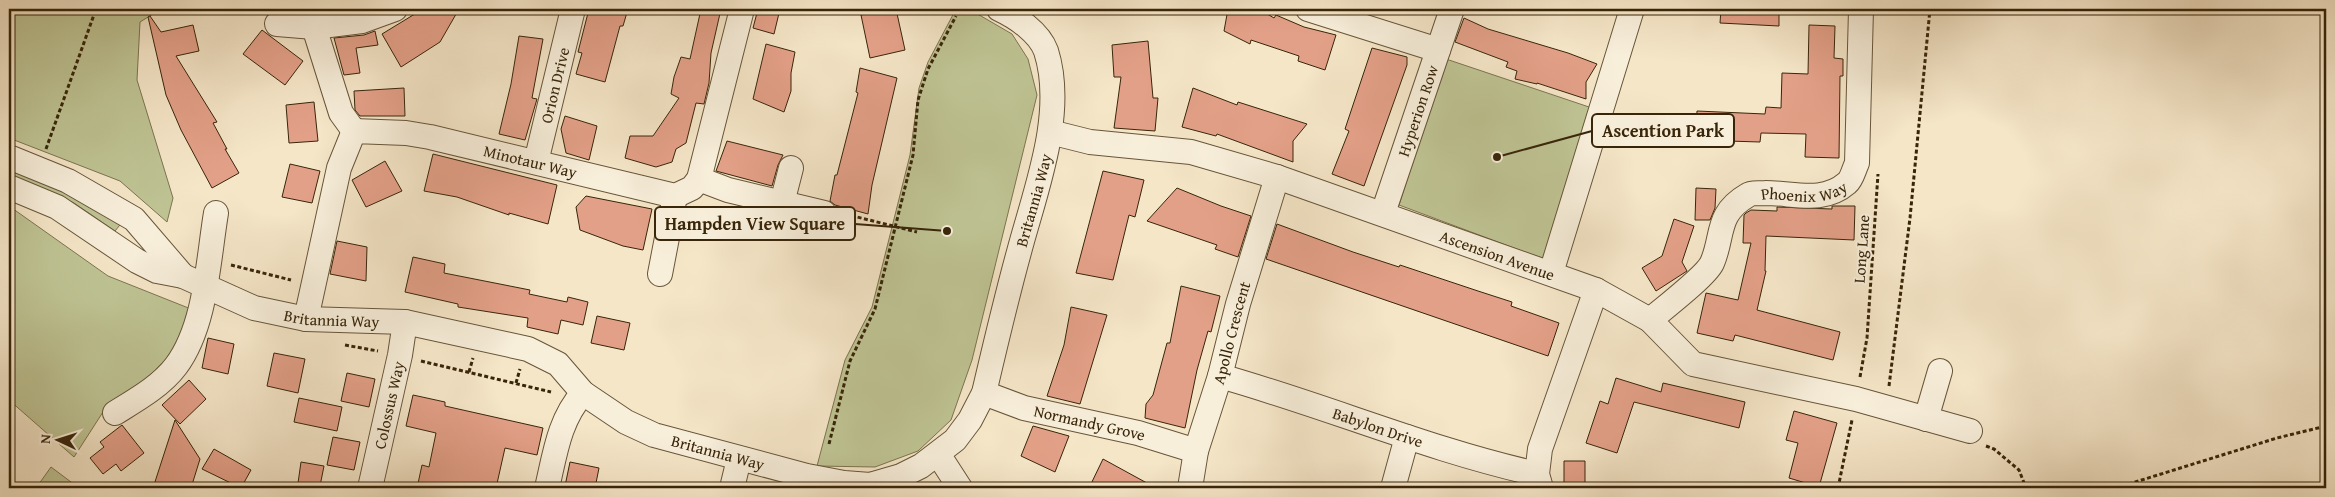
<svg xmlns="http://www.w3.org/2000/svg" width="2335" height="497" viewBox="0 0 2335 497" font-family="'Gentium Book Plus',serif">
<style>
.green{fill:#bfc494;stroke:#7c744e}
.building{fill:#e3a088;stroke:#382509}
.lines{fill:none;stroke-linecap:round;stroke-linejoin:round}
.minor-casing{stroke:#675539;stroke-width:26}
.path{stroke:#382509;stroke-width:3;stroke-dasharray:4 2.5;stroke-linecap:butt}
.minor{stroke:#f8efdb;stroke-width:24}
.labels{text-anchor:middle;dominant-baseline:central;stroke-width:4;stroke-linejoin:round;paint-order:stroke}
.street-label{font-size:16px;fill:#382509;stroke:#f8efdb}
.leader{fill:none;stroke:#382509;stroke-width:2}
.callout-dot{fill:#382509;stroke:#f8efdb;stroke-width:2}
.callout{fill:#f8efdb;stroke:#382509;stroke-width:2}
.callout-label{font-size:18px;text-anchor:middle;font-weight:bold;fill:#382509}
</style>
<rect width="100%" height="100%" fill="#f5e6c8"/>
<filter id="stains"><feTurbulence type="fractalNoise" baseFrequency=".004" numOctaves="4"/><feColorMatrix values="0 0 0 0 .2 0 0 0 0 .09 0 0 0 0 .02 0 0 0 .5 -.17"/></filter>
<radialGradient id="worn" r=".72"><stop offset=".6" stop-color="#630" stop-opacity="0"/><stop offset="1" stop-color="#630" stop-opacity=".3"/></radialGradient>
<!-- green -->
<path class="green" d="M 9,9 L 161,9 L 140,22 L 137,80 L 173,198 L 167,222 L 120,181 L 9,138 Z
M 956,9 L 969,9 L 1012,34 L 1028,59 L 1037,95 L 972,360 L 951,420 L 918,451 L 875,467 L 817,466 L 845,360 L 872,307 L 910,155 L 919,88 L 928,62 Z
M 1446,59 L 1595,109 L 1546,260 L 1399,205 Z
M 9,165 L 124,220 L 115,231 L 74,203 L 9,174 Z
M 9,206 L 108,276 L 191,309 L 183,334 L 168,357 L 144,382 L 103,412 L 74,457 L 9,400 Z
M 51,467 L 79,488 L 36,488 Z"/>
<!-- building -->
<path class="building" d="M 423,9 L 459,9 L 440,42 L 401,67 L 382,34 Z
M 589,9 L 628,9 L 623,26 L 620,26 L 605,82 L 576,74 L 582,53 L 578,52 Z
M 701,9 L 721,9 L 711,53 L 709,83 L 704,104 L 696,103 L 686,143 L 676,149 L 672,162 L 656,167 L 625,158 L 630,136 L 653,136 L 679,98 L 671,94 L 674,77 L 681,57 L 690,59 Z
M 758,9 L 780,9 L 774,34 L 753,28 Z
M 888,9 L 896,9 L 905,50 L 870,58 L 861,15 Z
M 1228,9 L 1259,9 L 1274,18 L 1276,15 L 1304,27 L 1336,35 L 1325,70 L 1298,61 L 1299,56 L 1251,40 L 1250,44 L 1224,31 Z
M 1721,9 L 1779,9 L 1779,26 L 1720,23 Z
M 150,16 L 161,32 L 193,25 L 199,51 L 176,56 L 217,122 L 213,123 L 227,149 L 225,149 L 239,173 L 212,188 L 181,130 L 166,95 L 148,17 Z
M 1464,18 L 1488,29 L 1568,53 L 1597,64 L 1586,82 L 1586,99 L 1537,83 L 1537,84 L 1515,79 L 1517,71 L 1506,67 L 1508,62 L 1455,42 Z
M 1809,25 L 1835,26 L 1834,58 L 1843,59 L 1843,76 L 1840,76 L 1839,158 L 1805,157 L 1806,134 L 1761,133 L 1760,142 L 1695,140 L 1697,111 L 1765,114 L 1766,107 L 1781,108 L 1782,73 L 1808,74 Z
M 262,30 L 303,61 L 285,85 L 243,54 Z
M 375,31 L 378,45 L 356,48 L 360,73 L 344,75 L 334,38 L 364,35 Z
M 519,36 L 543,39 L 532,98 L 537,99 L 525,140 L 499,134 L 511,84 Z
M 1148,41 L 1153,98 L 1158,98 L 1155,131 L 1114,128 L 1121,77 L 1114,77 L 1112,45 Z
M 766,44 L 795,52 L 791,73 L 791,91 L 784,112 L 753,99 Z
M 1372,48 L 1407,57 L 1407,65 L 1364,186 L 1332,174 L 1349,131 L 1345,129 Z
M 860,68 L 897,78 L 872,185 L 868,214 L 835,205 L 830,201 L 835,175 L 837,175 L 858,93 L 856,92 Z
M 404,88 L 405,116 L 360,116 L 355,110 L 354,91 Z
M 1193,88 L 1237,105 L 1238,102 L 1307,124 L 1293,141 L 1293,162 L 1217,134 L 1216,136 L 1182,127 Z
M 314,102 L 318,141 L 289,143 L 286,105 Z
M 565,116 L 597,126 L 589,160 L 566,153 L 561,129 Z
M 727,141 L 783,155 L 778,165 L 772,186 L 716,171 Z
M 433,154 L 557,185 L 548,224 L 509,213 L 509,215 L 457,197 L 424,191 Z
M 385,161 L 402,191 L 366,207 L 352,180 Z
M 290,164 L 320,171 L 312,203 L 282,197 Z
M 1103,171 L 1144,180 L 1135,217 L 1129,215 L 1113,280 L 1076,273 Z
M 1177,188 L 1221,206 L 1251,216 L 1238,257 L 1215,249 L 1217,245 L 1147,221 Z
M 1696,188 L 1716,189 L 1715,208 L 1710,220 L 1695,220 Z
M 586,196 L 652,209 L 643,250 L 623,246 L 580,230 L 576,207 Z
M 1832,206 L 1855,206 L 1854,240 L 1766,236 L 1765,271 L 1766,271 L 1757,310 L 1840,332 L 1833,360 L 1735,335 L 1733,341 L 1697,333 L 1706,293 L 1738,300 L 1751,243 L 1743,243 L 1744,215 L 1746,213 L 1751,210 L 1777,211 L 1777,207 L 1832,209 Z
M 1674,219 L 1694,226 L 1682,262 L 1687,271 L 1656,291 L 1642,268 L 1662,256 Z
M 1277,224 L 1353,252 L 1399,267 L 1400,265 L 1478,291 L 1512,302 L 1511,306 L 1559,323 L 1548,356 L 1266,259 Z
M 337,241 L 367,247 L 366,281 L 330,274 Z
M 413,257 L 445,264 L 444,273 L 530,290 L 529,294 L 567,302 L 568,297 L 588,302 L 583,325 L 561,320 L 558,334 L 527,327 L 528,318 L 458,307 L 458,304 L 405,292 Z
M 1181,286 L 1220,296 L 1211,332 L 1208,331 L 1197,370 L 1185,428 L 1145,418 L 1146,404 L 1153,395 L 1167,343 L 1170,343 Z
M 1071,307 L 1107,315 L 1080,404 L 1047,396 L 1064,345 Z
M 597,316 L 630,323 L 624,350 L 591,343 Z
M 208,338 L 234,344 L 228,374 L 202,368 Z
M 274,353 L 305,359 L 298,393 L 267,386 Z
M 347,373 L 375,379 L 369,407 L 341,401 Z
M 1616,378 L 1661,392 L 1663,383 L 1745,402 L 1739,428 L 1634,402 L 1617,453 L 1586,443 L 1600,401 L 1608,404 Z
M 189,380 L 206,399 L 180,424 L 162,405 Z
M 413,395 L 445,402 L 445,406 L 543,428 L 537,455 L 505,448 L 496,488 L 417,488 L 422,465 L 429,467 L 436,433 L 406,426 Z
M 299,398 L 342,407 L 337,431 L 294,422 Z
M 1794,411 L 1837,423 L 1819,487 L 1789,478 L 1798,443 L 1786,440 Z
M 175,420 L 200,459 L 191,488 L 153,488 Z
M 122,425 L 144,453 L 121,471 L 116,464 L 103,474 L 90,458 L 104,447 L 100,442 Z
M 1033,426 L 1069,436 L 1055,472 L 1021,456 Z
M 333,437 L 360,442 L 354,470 L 327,465 Z
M 214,449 L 251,470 L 241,488 L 202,469 Z
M 1103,459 L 1156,488 L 1089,488 Z
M 1564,461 L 1585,461 L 1585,488 L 1564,488 Z
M 301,462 L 324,466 L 320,486 L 298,483 Z
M 570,462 L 599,468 L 595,488 L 565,486 Z"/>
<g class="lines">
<!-- minor casing -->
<g class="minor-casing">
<g id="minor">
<path d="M 1308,9 L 1438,50"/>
<path d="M 277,24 L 314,27 L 362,21 L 395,9"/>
<path d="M 314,27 L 341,113 L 354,131"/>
<path id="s1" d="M 1050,132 L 1090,142 L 1191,152 L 1277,177 L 1596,290 L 1650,320 L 1693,364 L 1856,399 L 1970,431"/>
<path d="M 9,157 L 68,181 L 134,219 L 183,276"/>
<path id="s2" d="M 536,162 L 573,9"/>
<path d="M 699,179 L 728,190 L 824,213"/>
<path id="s3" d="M 9,187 L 57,207 L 137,261 L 157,271 L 183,276 L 254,308 L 306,319 L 405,322 L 528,349 L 558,364 L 583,393 L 626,422 L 654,435 L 807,476 L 844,483 L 870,485 L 901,476 L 921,466 L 955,440 L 970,420 L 984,393 C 995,346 1006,299 1019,252 C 1035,191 1066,114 1046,51 C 1039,32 1016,17 999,9"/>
<path d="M 782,203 L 791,168"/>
<path id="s4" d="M 1383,213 L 1452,9"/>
<path d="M 1551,273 L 1632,9"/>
<path d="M 660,274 L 675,196"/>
<path id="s5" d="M 306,319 L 339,168 L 354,131 L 406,133 L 430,137 L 675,196 L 692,188 L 699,179 L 742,9"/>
<path id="s6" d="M 1650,320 C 1663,309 1706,276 1712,263 C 1724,236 1715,214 1748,195 C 1752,192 1761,194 1766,193 C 1794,193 1823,204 1847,183 C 1852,179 1854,169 1857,163 L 1861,9"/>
<path id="s7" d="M 1220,376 C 1327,406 1429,450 1537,474"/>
<path id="s8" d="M 984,393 L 1024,408 L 1138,433 L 1196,451"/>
<path d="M 115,413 C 136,400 161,386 176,366 C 206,326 208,261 216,213"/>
<path d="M 1926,419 L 1940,371"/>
<path d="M 938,454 L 960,488"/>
<path id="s9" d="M 370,488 L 400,355 L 405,322"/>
<path d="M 547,488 C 555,454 559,420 583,393"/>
<path d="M 732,488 L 739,459"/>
<path id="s10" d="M 1190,488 L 1196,451 L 1220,376 L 1238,304 L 1277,177"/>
<path d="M 1393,488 L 1407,437"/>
<path d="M 1541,488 L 1537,474 L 1540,449 L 1596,290"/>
</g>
</g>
<!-- path -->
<path class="path" d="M 46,149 L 96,9
M 845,214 L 917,232
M 231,265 L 291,280
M 345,345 L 378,351
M 421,361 L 551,392
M 469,372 L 473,358
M 1860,377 L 1867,338 L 1878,174
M 516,383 L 520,369
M 1889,386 L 1910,218 L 1930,9
M 829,444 L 850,361 L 875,309 L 913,155 L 918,100 L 928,69 L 956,16
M 1986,446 L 1994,449 L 2019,470 L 2026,488
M 1838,488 L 1852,420
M 2116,488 L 2277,438 L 2326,426"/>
<!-- minor -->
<use href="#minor" class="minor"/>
</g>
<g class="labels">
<!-- street labels -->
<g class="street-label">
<text stroke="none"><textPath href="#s2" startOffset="79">Orion Drive</textPath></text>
<text stroke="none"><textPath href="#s4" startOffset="108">Hyperion Row</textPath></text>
<text stroke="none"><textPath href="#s5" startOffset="374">Minotaur Way</textPath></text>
<text stroke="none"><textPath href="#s6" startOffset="221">Phoenix Way</textPath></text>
<text stroke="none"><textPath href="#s3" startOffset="1282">Britannia Way</textPath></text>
<text transform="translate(1861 249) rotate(-86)">Long Lane</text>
<text stroke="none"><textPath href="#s1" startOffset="466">Ascension Avenue</textPath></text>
<text stroke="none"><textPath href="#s3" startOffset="354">Britannia Way</textPath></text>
<text stroke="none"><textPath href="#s10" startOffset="161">Apollo Crescent</textPath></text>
<text stroke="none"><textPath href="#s9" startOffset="85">Colossus Way</textPath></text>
<text stroke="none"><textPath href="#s8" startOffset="110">Normandy Grove</textPath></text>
<text stroke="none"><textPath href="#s7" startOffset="166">Babylon Drive</textPath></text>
<text stroke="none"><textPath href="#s3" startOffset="774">Britannia Way</textPath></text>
</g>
</g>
<!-- callouts -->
<path class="leader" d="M1497 157L1592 131M947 231L855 224"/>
<g class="callout-dot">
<circle cx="1497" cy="157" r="5"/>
<circle cx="947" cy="231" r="5"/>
</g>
<g class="callout">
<rect x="1592" y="114" width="142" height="33" rx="5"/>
<rect x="655" y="207" width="200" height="33" rx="5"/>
</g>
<g class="callout-label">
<text x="1663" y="137">Ascention Park</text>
<text x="755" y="230">Hampden View Square</text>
</g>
<!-- margin -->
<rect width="2335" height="497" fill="none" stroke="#f5e6c8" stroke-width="30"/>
<rect x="10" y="10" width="2315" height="477" fill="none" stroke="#382509" stroke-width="2.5"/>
<rect x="15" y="15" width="2305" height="467" fill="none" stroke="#382509"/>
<!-- north arrow -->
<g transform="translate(58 440) rotate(274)" stroke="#f8efdb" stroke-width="4" paint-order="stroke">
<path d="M0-4L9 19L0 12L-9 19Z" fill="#382509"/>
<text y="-8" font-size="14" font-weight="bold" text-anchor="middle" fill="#382509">N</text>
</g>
<rect width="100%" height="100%" filter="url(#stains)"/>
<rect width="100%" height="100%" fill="url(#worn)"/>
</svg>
